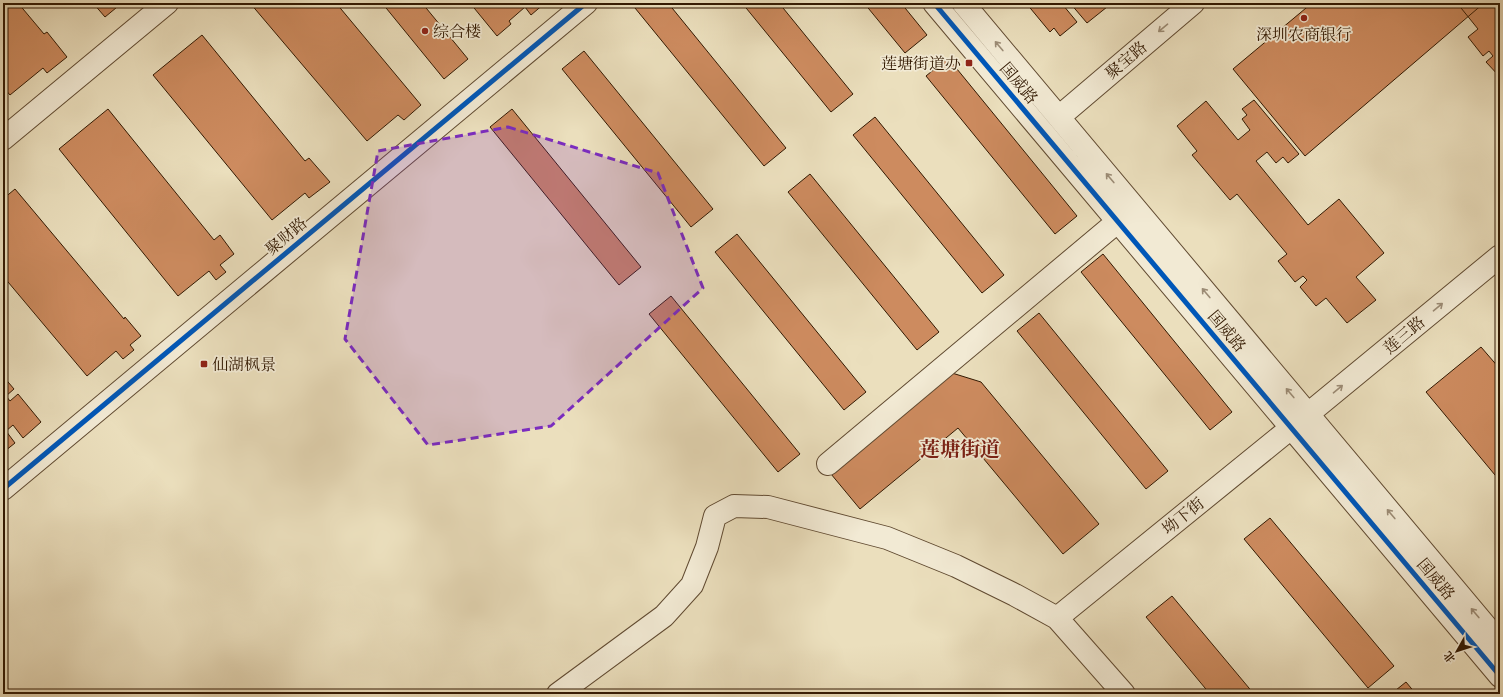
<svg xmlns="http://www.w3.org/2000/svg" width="1503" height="697" viewBox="0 0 1503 697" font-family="'EB Garamond','Noto Serif SC',serif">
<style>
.building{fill:#cd8b5f;stroke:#321902}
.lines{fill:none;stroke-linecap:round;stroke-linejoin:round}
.minor-casing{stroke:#604a31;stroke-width:24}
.minor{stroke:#f2ead4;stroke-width:22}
.cycleway-casing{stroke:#f2ead4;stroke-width:8}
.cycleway{stroke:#0057b8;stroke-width:5}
.oneway{stroke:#9c8c76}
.marked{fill:#7b2cbf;fill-opacity:0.2;stroke:#7b2cbf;stroke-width:3;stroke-dasharray:8 5;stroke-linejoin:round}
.poi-dot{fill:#8f2418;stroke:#f2ead4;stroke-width:1.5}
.labels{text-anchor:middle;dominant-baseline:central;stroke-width:3.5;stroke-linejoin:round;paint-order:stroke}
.poi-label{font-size:16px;fill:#321902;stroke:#f2ead4;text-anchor:start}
.street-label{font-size:16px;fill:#321902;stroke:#f2ead4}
.district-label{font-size:20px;font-weight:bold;fill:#7a1f14;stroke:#f2ead4}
</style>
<rect width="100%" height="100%" fill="#ebdfbd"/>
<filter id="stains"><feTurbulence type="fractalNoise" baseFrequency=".005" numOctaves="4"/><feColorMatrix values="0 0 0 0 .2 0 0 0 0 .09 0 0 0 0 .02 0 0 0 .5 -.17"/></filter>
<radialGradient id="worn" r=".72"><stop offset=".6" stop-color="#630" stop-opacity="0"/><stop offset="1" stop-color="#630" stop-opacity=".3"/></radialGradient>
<!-- building -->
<path class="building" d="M 3,3 L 18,3 L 44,34 L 47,32 L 67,57 L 47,73 L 43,68 L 10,95 L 3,87 Z
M 93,3 L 122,3 L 105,17 Z
M 250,3 L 336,3 L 421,105 L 404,120 L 398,115 L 367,141 Z
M 382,3 L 422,3 L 468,59 L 444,79 Z
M 470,3 L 545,3 L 531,15 L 525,7 L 509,21 L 511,24 L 497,36 Z
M 642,3 L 668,3 L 786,148 L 764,166 L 635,8 Z
M 742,3 L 779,3 L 853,94 L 831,112 Z
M 864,3 L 901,3 L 927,35 L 905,53 Z
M 1026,3 L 1066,3 L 1063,5 L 1077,22 L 1060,36 L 1054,28 L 1050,32 Z
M 1070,3 L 1103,3 L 1107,7 L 1087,23 Z
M 1312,3 L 1484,3 L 1305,156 L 1233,69 Z
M 1457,3 L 1500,3 L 1500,77 L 1486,62 L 1493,56 L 1489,51 L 1483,56 L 1468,37 L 1478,29 Z
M 202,35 L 305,161 L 309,158 L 330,182 L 309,198 L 305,193 L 272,220 L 153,75 Z
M 584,51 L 713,209 L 691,227 L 562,69 Z
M 948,58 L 1077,216 L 1055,234 L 926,76 Z
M 1254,100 L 1299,154 L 1288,163 L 1283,157 L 1276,163 L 1267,152 L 1256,161 L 1308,225 L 1339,199 L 1384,253 L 1356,277 L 1376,300 L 1347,323 L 1326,298 L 1316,306 L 1300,287 L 1307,280 L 1303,276 L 1295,282 L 1278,261 L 1287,254 L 1237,194 L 1230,200 L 1192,155 L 1197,151 L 1177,126 L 1206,101 L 1238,140 L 1250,130 L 1242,119 L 1247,115 L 1242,109 Z
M 108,109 L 214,240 L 220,235 L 234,254 L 220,265 L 226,272 L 216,280 L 209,271 L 178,296 L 59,149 Z
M 512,109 L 641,267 L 619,285 L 490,127 Z
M 875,117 L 1004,275 L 982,293 L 853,135 Z
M 810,174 L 939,332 L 917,350 L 788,192 Z
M 15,189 L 124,319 L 125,317 L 141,336 L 130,345 L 134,350 L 123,359 L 116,351 L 87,376 L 3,276 L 3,199 Z
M 737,234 L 866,392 L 844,410 L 715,252 Z
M 1103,254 L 1232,412 L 1210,430 L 1081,272 Z
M 671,296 L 800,454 L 778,472 L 649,314 Z
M 1039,313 L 1168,471 L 1146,489 L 1017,331 Z
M 1481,347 L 1500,369 L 1500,481 L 1426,392 Z
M 952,373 L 981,382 L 1099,524 L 1063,554 L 958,428 L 860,509 L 831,474 Z
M 3,376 L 14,389 L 6,396 L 10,401 L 18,394 L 41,422 L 23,438 L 13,425 L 6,431 L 15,443 L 5,451 L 3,451 Z
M 1270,518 L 1394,666 L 1368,688 L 1244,539 Z
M 1172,596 L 1254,694 L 1210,694 L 1146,617 Z
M 1406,682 L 1416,694 L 1391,694 Z"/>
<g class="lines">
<!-- minor casing -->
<g class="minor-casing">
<path id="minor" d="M 934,3 L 1500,676
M 963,3 L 1500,643
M 1059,117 L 1193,3
M 3,139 L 167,3
M 828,464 L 1129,212
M 3,489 L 586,3
M 1057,618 L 1291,428 L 1500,256
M 558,694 L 664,616 L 692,585 L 707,547 L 715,516 L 734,506 L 768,507 L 887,538 L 956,566 L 1015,595 L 1057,618 L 1124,694"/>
</g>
<!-- minor -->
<use href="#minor" class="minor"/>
<!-- cycleway casing -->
<g class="cycleway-casing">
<path id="cycleway" d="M 934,3 L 1500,676
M 3,489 L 586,3"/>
</g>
<!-- cycleway -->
<use href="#cycleway" class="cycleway"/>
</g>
<!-- one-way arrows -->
<defs><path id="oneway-shaft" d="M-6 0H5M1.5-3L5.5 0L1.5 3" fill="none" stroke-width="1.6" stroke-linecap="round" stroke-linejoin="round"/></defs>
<g class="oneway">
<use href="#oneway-shaft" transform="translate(1163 28) rotate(140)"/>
<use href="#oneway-shaft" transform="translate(999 46) rotate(-130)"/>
<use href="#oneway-shaft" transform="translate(1110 178) rotate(-130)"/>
<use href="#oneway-shaft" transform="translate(1206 293) rotate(-130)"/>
<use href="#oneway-shaft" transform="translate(1438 307) rotate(-40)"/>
<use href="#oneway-shaft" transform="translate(1338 389) rotate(-40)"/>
<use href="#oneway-shaft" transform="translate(1290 393) rotate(-130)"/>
<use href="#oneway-shaft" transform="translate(1391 514) rotate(-130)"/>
<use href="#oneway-shaft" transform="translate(1475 613) rotate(-130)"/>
</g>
<!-- marked area -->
<path class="marked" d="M 508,127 L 658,173 L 703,288 L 551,426 L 428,445 L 345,339 L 378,151 Z"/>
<!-- markers -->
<g class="poi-dot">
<circle cx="1304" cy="18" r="4"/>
<circle cx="425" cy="31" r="4"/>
<rect x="965" y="59" width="8" height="8" rx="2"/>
<rect x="200" y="360" width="8" height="8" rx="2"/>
</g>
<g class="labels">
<!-- poi labels -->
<g class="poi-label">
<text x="433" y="31">综合楼</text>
<text x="1304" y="34" text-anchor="middle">深圳农商银行</text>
<text x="961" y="63" text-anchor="end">莲塘街道办</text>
<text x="212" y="364">仙湖枫景</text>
</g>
<!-- street labels -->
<g class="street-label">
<text transform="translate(1126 60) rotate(-40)">聚宝路</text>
<text transform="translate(1019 83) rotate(50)">国威路</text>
<text transform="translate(286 236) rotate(-40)">聚财路</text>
<text transform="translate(1227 331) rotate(50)">国威路</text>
<text transform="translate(1404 335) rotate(-40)">莲三路</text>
<text transform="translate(1183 516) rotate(-39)">坳下街</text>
<text transform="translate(1436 579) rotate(50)">国威路</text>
</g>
<!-- district labels -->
<g class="district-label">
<text x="960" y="449">莲塘街道</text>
</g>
</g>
<!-- margin -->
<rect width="1503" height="697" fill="none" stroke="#ebdfbd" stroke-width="16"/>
<rect x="4" y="4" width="1495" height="689" fill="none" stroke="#321902" stroke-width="2"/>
<rect x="8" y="8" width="1487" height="681" fill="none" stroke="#321902"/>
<!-- north arrow -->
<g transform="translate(1457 651) rotate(231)" stroke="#f2ead4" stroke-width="3" paint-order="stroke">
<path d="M0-3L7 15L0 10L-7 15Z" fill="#321902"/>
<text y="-6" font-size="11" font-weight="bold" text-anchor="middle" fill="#321902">北</text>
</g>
<rect width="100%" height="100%" filter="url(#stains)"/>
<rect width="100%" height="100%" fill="url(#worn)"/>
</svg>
